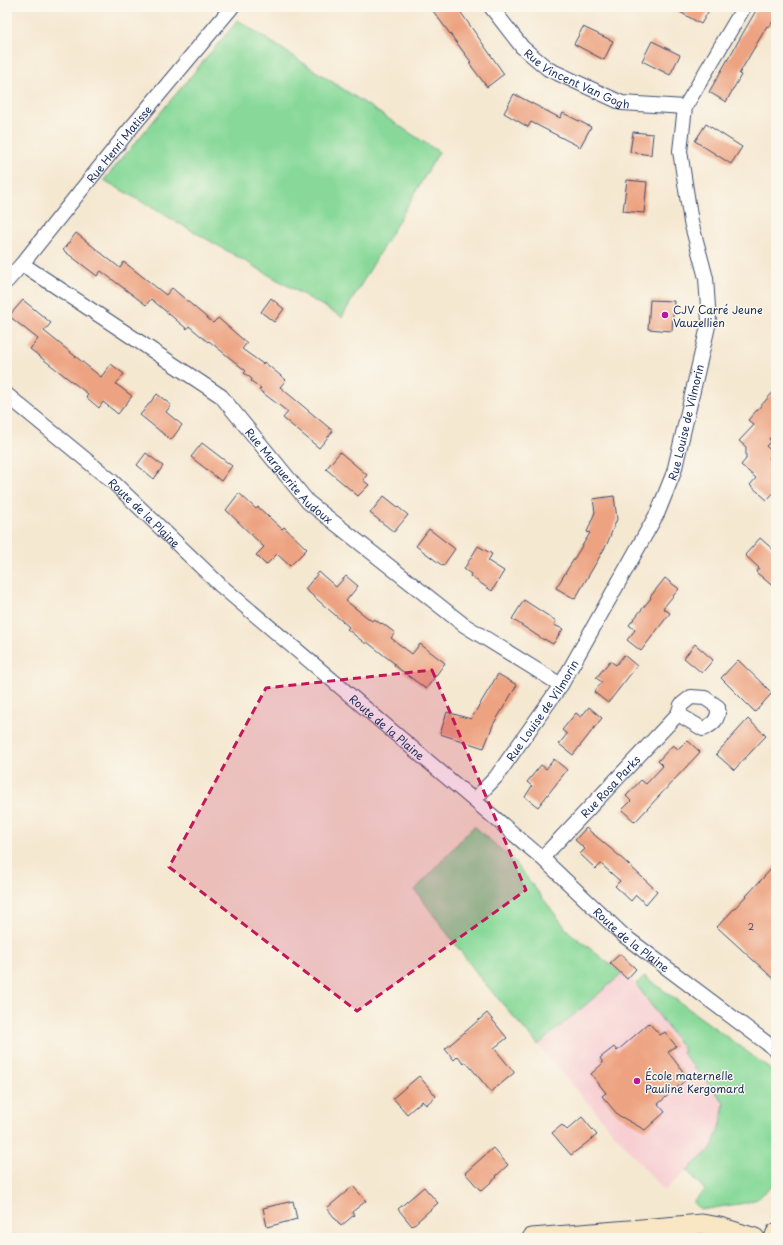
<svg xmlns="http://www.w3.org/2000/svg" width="783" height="1245" viewBox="0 0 783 1245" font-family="'Playpen Sans',sans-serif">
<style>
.built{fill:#f7cfd3}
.green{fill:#88d999;stroke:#52847c}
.building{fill:#eda381}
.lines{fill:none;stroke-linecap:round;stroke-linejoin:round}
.street-casing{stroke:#3c4b6f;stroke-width:16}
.secondary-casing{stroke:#3c4b6f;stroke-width:21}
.street{stroke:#fff;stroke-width:14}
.secondary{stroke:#f9e7c3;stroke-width:19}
.marked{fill:#c2185b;fill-opacity:0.2;stroke:#c2185b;stroke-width:3;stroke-dasharray:8 5;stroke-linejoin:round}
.poi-dot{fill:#b5179e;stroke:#fbf7ec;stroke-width:1.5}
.labels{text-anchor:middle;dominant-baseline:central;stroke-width:3;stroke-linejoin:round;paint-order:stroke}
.number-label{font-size:9px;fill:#504c67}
.street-label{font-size:11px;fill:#1b2f5e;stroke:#fbf7ec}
.poi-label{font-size:11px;fill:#1b2f5e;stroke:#fbf7ec;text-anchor:start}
</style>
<rect width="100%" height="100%" fill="#fbf7ec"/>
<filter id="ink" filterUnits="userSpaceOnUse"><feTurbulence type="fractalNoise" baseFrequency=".025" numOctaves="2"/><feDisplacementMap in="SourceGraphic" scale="8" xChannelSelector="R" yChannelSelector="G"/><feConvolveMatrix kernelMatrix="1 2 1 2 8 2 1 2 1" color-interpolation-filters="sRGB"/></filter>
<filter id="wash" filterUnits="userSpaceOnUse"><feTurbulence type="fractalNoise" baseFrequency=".012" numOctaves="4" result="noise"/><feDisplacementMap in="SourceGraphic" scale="16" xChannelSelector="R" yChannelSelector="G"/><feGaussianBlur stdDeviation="0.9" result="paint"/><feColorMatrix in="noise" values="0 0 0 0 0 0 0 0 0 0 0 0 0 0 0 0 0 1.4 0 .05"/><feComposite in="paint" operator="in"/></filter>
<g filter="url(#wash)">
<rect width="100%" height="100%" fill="#f5e8d1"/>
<!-- built -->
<path class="built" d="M 622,974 L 627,979 L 628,977 L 636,984 L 684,1050 L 682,1053 L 724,1102 L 721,1124 L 711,1149 L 664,1191 L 538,1045 Z"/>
<!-- green -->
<path class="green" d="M 238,20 L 439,152 L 342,317 L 104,180 Z
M 474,826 L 514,861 L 568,931 L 622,974 L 538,1045 L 482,980 L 415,890 Z
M 644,976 L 776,1073 L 776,1183 L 757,1199 L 745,1203 L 700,1210 L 693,1202 L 705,1190 L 687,1170 L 711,1149 L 721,1124 L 724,1102 L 682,1053 L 684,1050 L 636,984 Z"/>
<g id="blocks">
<!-- building -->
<path class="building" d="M 430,7 L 457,7 L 504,74 L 487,87 L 469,63 L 471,62 Z
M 671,7 L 711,7 L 701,24 Z
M 758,7 L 776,7 L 776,17 L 769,27 L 767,26 L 739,74 L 741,75 L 726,102 L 709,92 Z
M 583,27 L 613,41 L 604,60 L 574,44 Z
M 652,41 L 680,55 L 670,75 L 642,61 Z
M 514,94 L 560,118 L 563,113 L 591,127 L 580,147 L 531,122 L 528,127 L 504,113 Z
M 706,124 L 742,147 L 731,164 L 695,141 Z
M 633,132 L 653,134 L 651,155 L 630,152 Z
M 627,180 L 647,182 L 644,213 L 623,211 Z
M 76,233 L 120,268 L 124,262 L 166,295 L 172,288 L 213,323 L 218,318 L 247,343 L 242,349 L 263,364 L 264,362 L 286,380 L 280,387 L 333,431 L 319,448 L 283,418 L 288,412 L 259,390 L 261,388 L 251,381 L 252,379 L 244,373 L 246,371 L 209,341 L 208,342 L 189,326 L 187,329 L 151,299 L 146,305 L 101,271 L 97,276 L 63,250 Z
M 271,298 L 284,309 L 274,322 L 261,312 Z
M 23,300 L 51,323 L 44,331 L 101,377 L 111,364 L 124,374 L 116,384 L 132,396 L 118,414 L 103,402 L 99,408 L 86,397 L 88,394 L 30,349 L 38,339 L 9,316 Z
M 650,300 L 674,301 L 672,331 L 648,329 Z
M 776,389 L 776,431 L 769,439 L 771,441 L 766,446 L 774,453 L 769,458 L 772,461 L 770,464 L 774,468 L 771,472 L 776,477 L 776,490 L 767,500 L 750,485 L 756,478 L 741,465 L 746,459 L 746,447 L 739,441 L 754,425 L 748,420 Z
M 157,394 L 171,405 L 166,412 L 182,425 L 171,440 L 140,415 Z
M 202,443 L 232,466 L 221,481 L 191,457 Z
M 340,452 L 367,475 L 363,480 L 369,485 L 358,496 L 326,469 Z
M 146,453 L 163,466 L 154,479 L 137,465 Z
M 239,493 L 256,509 L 258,507 L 282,529 L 284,527 L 307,549 L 290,566 L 277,554 L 266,565 L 256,555 L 264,547 L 226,510 Z
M 384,496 L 408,515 L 394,532 L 370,513 Z
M 614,496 L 617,519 L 607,544 L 575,599 L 556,588 L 590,533 L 587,532 L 595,512 L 593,499 Z
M 429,529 L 455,549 L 443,566 L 416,546 Z
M 760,538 L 776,552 L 776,589 L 756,572 L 759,568 L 745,555 Z
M 478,546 L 492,554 L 488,561 L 504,571 L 492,591 L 470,576 L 471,574 L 464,569 Z
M 319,572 L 336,587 L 346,576 L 358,586 L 346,601 L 372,621 L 374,619 L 381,624 L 382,623 L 395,633 L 391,638 L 412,654 L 420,644 L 445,663 L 426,689 L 394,665 L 395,664 L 367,642 L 366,644 L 347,629 L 349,627 L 305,589 Z
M 665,578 L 679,589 L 663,608 L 670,613 L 641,651 L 627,640 L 635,630 L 629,625 L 651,598 L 650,597 Z
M 524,600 L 556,621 L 554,625 L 563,629 L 553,644 L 544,639 L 544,640 L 512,619 Z
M 695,644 L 713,660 L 702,673 L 684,658 Z
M 624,655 L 637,666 L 608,703 L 594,692 L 602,682 L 596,678 L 610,661 L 616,665 Z
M 738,660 L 772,693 L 755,712 L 721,678 Z
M 498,674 L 517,685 L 493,725 L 484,748 L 440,734 L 447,712 L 471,719 Z
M 589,707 L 602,718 L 573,755 L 559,744 L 567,734 L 562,730 L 576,713 L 581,717 Z
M 748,719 L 766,736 L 734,770 L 716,754 Z
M 687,740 L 700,752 L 635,822 L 622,810 L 631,801 L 626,796 L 641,780 L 646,784 L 663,766 L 658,761 L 673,745 L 678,749 Z
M 554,759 L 567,770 L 538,807 L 525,797 L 532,786 L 527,782 L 541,765 L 546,769 Z
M 586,828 L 616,853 L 657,891 L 646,904 L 636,895 L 631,901 L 615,886 L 620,881 L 601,864 L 596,869 L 580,854 L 585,849 L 575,840 Z
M 776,864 L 776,981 L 717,927 Z
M 620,954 L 636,969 L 627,979 L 610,963 Z
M 487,1013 L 507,1038 L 494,1048 L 514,1072 L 514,1073 L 491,1092 L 466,1062 L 464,1064 L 458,1056 L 454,1060 L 445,1049 Z
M 649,1023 L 660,1035 L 665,1032 L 676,1046 L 668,1052 L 688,1078 L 658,1104 L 665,1112 L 645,1130 L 618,1115 L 602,1096 L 606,1093 L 591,1074 L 603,1063 L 600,1058 L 614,1047 L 617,1051 Z
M 419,1076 L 436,1096 L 426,1105 L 422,1101 L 407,1114 L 393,1098 Z
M 582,1117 L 597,1135 L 571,1155 L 552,1133 L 562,1125 L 567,1130 Z
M 493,1148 L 508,1165 L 496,1176 L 497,1177 L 481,1191 L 465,1173 Z
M 353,1186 L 366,1201 L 352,1212 L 354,1215 L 341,1226 L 327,1208 Z
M 424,1187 L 438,1203 L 412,1226 L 398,1209 Z
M 293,1201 L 297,1219 L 267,1227 L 263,1208 Z"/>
</g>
</g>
<g filter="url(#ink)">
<use href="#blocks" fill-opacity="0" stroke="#3c4b6f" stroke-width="1"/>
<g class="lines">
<!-- street casing -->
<g class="street-casing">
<g id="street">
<path id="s1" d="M 491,7 L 522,47 L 548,69 L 622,103 L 685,107"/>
<path id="s2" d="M 22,264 L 221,396 L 308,502 L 464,625 L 561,685"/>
<path id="s3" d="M 7,281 L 22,264 L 126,134 L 232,7"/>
<path id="s4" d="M 7,395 L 113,482 L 220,585 L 542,858 L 623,935 L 776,1050"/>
<path id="s5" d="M 474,800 L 496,777 L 561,685 L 658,512 L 674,472 L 709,322 L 706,278 L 691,222 L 680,151 L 685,107 L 744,7"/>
<path id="s6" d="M 542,858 L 678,714 L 681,705 L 691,697 L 705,698 L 718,707 C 719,719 714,724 703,729 L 678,714"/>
</g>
</g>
<!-- secondary casing -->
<g class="secondary-casing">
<path id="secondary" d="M 532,1238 L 702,1224 L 720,1227 L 755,1238
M 774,1238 L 776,1233"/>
</g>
<!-- street -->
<use href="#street" class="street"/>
<!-- secondary -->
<use href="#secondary" class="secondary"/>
</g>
</g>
<!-- marked area -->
<path class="marked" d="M 432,670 L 526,890 L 357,1011 L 169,867 L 266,688 Z"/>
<!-- markers -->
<g class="poi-dot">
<circle cx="665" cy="315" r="4"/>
<circle cx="637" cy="1081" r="4"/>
</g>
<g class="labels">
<!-- number labels -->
<g class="number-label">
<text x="751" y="926">2</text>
</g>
<!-- street labels -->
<g class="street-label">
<text stroke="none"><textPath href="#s1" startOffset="115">Rue Vincent Van Gogh</textPath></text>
<text stroke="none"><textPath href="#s3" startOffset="177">Rue Henri Matisse</textPath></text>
<text stroke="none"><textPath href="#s5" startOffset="437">Rue Louise de Vilmorin</textPath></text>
<text stroke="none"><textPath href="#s2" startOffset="344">Rue Marguerite Audoux</textPath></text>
<text stroke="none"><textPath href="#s4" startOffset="181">Route de la Plaine</textPath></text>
<text stroke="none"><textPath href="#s5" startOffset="113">Rue Louise de Vilmorin</textPath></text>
<text stroke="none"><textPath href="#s4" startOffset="505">Route de la Plaine</textPath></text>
<text stroke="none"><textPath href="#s6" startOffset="99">Rue Rosa Parks</textPath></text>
<text stroke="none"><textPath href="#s4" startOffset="829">Route de la Plaine</textPath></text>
</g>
<!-- poi labels -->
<g class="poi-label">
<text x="673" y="309">CJV Carré Jeune<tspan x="673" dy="13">Vauzellien</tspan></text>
<text x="645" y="1075">École maternelle<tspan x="645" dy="13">Pauline Kergomard</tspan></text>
</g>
</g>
<!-- margin -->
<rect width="783" height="1245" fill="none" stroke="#fbf7ec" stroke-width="24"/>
</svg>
